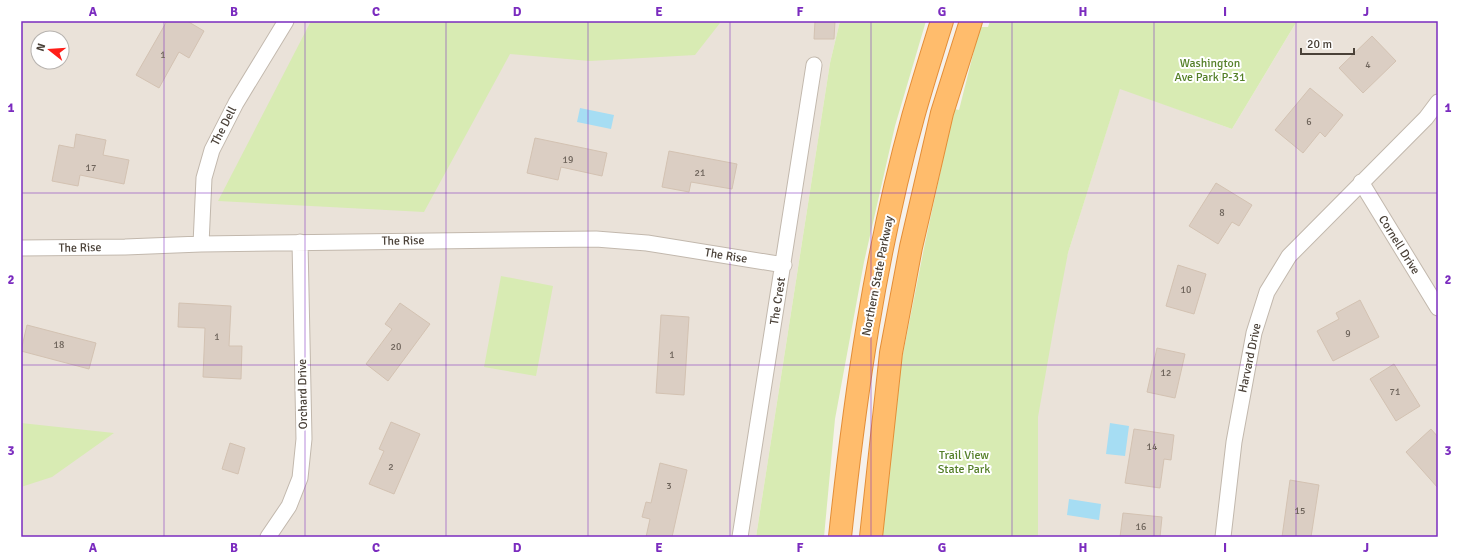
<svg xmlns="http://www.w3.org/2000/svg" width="1459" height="558" viewBox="0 0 1459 558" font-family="Signika,sans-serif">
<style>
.residential{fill:#eae2d9;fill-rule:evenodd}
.green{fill:#d8ebb3}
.water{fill:#a6ddf3}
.building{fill:#dbcec3;stroke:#d3c2b2}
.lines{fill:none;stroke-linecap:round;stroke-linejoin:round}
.minor-casing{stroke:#c2b8ad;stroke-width:17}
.motorway-casing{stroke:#e38e38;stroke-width:24}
.minor{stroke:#fff;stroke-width:15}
.motorway{stroke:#ffbc6c;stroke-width:22}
.grid{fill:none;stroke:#7b2cbf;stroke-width:1;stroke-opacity:0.55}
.labels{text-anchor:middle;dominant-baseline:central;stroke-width:4;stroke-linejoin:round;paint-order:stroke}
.number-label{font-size:10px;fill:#6e645b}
.park-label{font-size:12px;fill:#547f28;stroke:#fff}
.street-label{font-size:12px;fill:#4a4138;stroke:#fff}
.neatline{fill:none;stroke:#7b2cbf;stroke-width:1.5}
.grid-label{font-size:13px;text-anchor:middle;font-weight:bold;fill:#7b2cbf}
</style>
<rect width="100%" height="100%" fill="#f6f1eb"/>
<!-- residential -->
<path class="residential" d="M 21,21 L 840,21 L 830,63 L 756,537 L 21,537 ZM 38,38 L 62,38 L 62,62 L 38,62 Z
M 1297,21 L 1438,21 L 1438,537 L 1038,537 L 1038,348 L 1120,88 L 1232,129 Z"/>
<!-- green -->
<path class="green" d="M 311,21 L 718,21 L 720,23 L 695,55 L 590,61 L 510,54 L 424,212 L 218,201 Z
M 840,21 L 926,21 L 895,126 L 864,262 L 835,419 L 824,537 L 756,537 L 830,63 Z
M 990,21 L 1297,21 L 1232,129 L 1120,89 L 1068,253 L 1054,326 L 1038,417 L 1038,537 L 882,537 L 893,404 L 925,243 L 954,109 L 959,110 L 980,27 L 988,27 Z
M 501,276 L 553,286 L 536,376 L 484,367 Z
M 21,423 L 114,433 L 52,477 L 21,487 Z"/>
<!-- water -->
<path class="water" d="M 580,108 L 614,115 L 611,129 L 577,122 Z
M 1110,423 L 1129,426 L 1125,456 L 1106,454 Z
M 1069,499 L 1101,504 L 1099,520 L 1067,515 Z"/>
<!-- building -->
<path class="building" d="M 167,21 L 187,21 L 204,31 L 189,58 L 179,52 L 159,88 L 136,75 Z
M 815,21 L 835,21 L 834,39 L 814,39 Z
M 1372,36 L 1396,61 L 1363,93 L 1339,68 Z
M 1310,88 L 1343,115 L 1325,137 L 1320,132 L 1303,153 L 1275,130 Z
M 76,134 L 106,140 L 103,155 L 129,160 L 124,184 L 80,175 L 78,186 L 52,181 L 59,145 L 74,148 Z
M 535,138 L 607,153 L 602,176 L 561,167 L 558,180 L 527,173 Z
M 669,151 L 737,164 L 732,189 L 691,182 L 689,192 L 662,187 Z
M 1216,183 L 1252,205 L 1239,226 L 1232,222 L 1218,244 L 1189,226 Z
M 1178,265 L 1206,274 L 1194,314 L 1166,306 Z
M 1360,300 L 1379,337 L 1333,361 L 1317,331 L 1339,319 L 1336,313 Z
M 179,303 L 231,306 L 229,346 L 242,346 L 241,379 L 203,377 L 205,328 L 178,327 Z
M 400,303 L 430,324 L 388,381 L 366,364 L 392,329 L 385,324 Z
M 661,315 L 689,317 L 684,395 L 656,393 Z
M 27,325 L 96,343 L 89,369 L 21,351 Z
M 1157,348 L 1185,354 L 1175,398 L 1147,392 Z
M 1394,364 L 1420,406 L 1396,421 L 1370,379 Z
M 391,422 L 420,434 L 394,494 L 369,484 L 384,451 L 379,449 Z
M 1134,429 L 1174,435 L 1171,460 L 1164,459 L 1160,488 L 1125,483 Z
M 1431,429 L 1438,437 L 1438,488 L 1406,452 Z
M 230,443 L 245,448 L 238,474 L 222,469 Z
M 660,463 L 687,470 L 672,537 L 646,537 L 650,519 L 642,517 L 646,502 L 651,503 Z
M 1290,480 L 1319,485 L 1311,537 L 1282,537 Z
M 1123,513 L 1162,517 L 1160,537 L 1120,537 Z"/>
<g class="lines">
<!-- minor casing -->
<g class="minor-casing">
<path id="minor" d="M 1361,182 L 1438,308
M 201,244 L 204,178 L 212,150 L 236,103 L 286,21
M 21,248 L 125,247 L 201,244 L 596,239 L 647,243 L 784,265
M 268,537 L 289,506 L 300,478 L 304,439 L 300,242
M 740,537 L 814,65
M 1223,537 L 1234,442 L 1254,333 L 1267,292 L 1289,256 L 1426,118 L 1438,102"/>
</g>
<!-- motorway casing -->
<g class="motorway-casing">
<path id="motorway" d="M 840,537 C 855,396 875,254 913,117 C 922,85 932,53 942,21
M 871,537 L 891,353 L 911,247 L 942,113 L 971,21"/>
</g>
<!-- minor -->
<use href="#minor" class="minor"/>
<!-- motorway -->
<use href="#motorway" class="motorway"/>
</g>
<!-- grid -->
<path class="grid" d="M 164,21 L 164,537M 305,21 L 305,537M 446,21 L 446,537M 588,21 L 588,537M 730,21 L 730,537M 871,21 L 871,537M 1012,21 L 1012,537M 1154,21 L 1154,537M 1296,21 L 1296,537M 21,193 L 1438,193M 21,365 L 1438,365"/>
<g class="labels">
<!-- number labels -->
<g class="number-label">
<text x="163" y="55">1</text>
<text x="1368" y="65">4</text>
<text x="1309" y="122">6</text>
<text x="568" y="160">19</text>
<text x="91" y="168">17</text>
<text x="700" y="173">21</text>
<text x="1222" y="213">8</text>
<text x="1186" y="290">10</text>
<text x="1348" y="334">9</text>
<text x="217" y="337">1</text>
<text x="59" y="345">18</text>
<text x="396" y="347">20</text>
<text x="672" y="355">1</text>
<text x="1166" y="373">12</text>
<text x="1395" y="392">71</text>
<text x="1152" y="447">14</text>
<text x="391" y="467">2</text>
<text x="669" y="486">3</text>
<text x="1300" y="511">15</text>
<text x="1141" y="527">16</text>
</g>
<!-- park labels -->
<g class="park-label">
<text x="1210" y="63">Washington<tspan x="1210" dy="14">Ave Park P-31</tspan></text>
<text x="964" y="455">Trail View<tspan x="964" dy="14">State Park</tspan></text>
</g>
<!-- street labels -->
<g class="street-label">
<text transform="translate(224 126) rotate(-63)">The Dell</text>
<text transform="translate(403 241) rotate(-1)">The Rise</text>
<text transform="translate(1399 245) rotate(58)">Cornell Drive</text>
<text transform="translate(80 248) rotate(-1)">The Rise</text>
<text transform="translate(726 256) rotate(9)">The Rise</text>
<text transform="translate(878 276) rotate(-79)">Northern State Parkway</text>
<text transform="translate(778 301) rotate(-81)">The Crest</text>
<text transform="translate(1250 358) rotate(-78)">Harvard Drive</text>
<text transform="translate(303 394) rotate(-91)">Orchard Drive</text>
</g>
</g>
<!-- border -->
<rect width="1459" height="558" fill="none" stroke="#ffffff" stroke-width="44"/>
<!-- north arrow -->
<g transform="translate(50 50) rotate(287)"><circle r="19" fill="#ffffff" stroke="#b7b3af"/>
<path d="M0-3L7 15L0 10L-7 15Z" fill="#ff1e18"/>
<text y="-6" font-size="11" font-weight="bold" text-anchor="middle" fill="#4a4138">N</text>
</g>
<!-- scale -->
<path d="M1301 48v6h53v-6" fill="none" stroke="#4a4138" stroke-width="2"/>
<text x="1307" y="48" font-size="12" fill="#4a4138" stroke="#ffffff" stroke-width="3" paint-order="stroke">20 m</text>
<rect x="22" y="22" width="1415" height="514" class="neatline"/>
<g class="grid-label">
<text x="93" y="16">A</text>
<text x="234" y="16">B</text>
<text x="376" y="16">C</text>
<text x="517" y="16">D</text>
<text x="659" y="16">E</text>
<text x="800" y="16">F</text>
<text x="942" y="16">G</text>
<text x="1083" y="16">H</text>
<text x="1225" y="16">I</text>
<text x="1366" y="16">J</text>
<text x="11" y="112">1</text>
<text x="1448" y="112">1</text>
<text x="11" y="284">2</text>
<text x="1448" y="284">2</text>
<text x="11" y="455">3</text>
<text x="1448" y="455">3</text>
<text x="93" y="552">A</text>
<text x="234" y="552">B</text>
<text x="376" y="552">C</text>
<text x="517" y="552">D</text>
<text x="659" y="552">E</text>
<text x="800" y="552">F</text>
<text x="942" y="552">G</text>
<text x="1083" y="552">H</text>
<text x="1225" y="552">I</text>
<text x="1366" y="552">J</text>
</g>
</svg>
